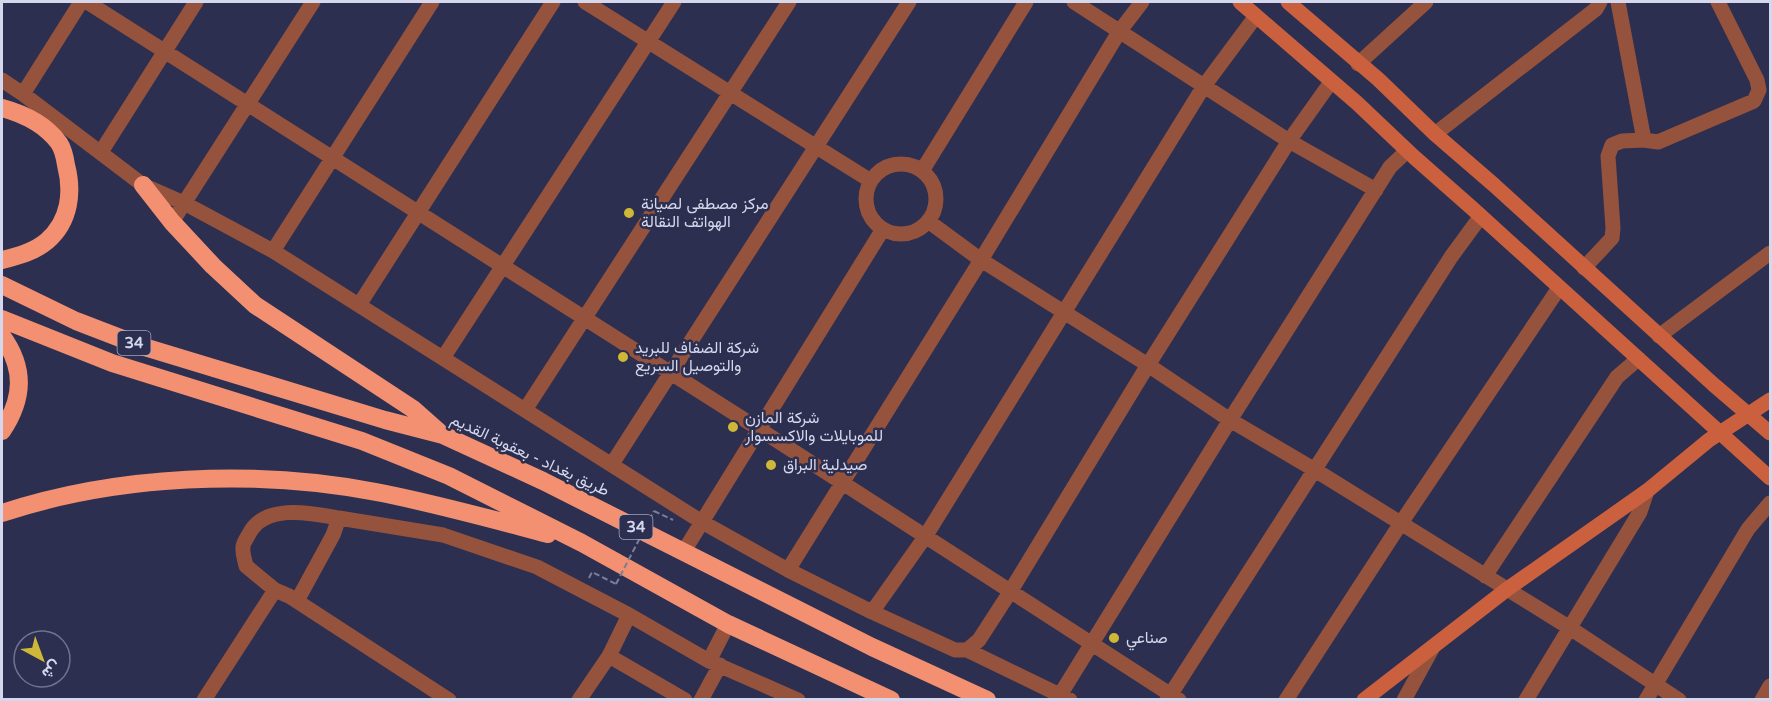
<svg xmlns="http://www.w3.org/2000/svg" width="1772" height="701" viewBox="0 0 1772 701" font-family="'Varela Round',Vazirmatn,sans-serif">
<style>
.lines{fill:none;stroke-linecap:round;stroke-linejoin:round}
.path{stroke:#7b7e99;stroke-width:2;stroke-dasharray:6 3;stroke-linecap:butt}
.street{stroke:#95523c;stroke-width:15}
.secondary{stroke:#ca603d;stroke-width:15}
.highway{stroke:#f29071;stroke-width:18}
.path-bridge{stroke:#7b7e99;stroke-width:2;stroke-dasharray:6 3;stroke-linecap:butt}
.poi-dot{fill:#cfb837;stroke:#2c2f4f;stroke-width:2}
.labels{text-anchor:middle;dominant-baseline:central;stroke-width:5;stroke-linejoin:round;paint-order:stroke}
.shield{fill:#2c2f4f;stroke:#a2a5be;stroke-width:1.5}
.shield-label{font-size:15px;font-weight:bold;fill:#d5d8ed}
.poi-label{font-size:16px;fill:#d5d8ed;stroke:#2c2f4f;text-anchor:start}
.street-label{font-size:16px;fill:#d5d8ed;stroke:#2c2f4f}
</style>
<rect width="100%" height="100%" fill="#2c2f4f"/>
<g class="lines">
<!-- path -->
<path class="path" d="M 654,511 L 673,520
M 589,578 L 592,572 L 616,584"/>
<!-- street -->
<path class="street" d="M 87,2 L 759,429 L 1179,700
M 585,2 L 871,181
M 1074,2 L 1289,141 L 1376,190
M 1618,2 L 1644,140 L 1658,142 L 1754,101 L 1759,90 L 1757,80 L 1718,2
M 1358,64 L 1426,2
M 2,80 L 23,94 L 143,185 L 184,203 L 273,251 L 702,522 L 788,570 L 872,612 L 955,650 L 967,650 L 1070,700
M 23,94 L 81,2
M 1435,134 L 1596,9 L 1600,2
M 101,152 L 196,2
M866 199a35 35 0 1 1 70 0a35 35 0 1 1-70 0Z
M 922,171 L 1026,2
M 928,221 L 981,260 L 1148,365 L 1230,420 L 1315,470 L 1570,628 L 1679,700
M 172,222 L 313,2
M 273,251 L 432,2
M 1584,268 L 1612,238 L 1613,228 L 1608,156 L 1612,145 L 1622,141 L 1644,140
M 359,305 L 553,2
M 1659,336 L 1770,253
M 443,358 L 674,2
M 525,410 L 789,2
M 612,464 L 909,2
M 339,518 L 443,535 L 537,567 L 629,615
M 684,551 L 883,229
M 788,570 L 981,260 L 1119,32 L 1142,2
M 1485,576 L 1617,377 L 1638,359
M 275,590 L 246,566 C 245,560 242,553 243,547 C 243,543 247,538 249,534 C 265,503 311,513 339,518 L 333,535 L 297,601
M 872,612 L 925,537 L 1204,86 L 1256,16
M 967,650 L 979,640 L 1010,592 L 1148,365 L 1289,141 L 1331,82
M 609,656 L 629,615 L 709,661 L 798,700
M 709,661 L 728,624
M 1060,695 L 1230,420 L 1390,167 L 1407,151
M 204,700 L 275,590 L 289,596 L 449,700
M 579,700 L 609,656 L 685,700
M 701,700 L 720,665
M 1167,700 L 1451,257 L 1481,216
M 1286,700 L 1401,523 L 1559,288
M 1404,700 L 1432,649
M 1526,700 L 1640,512 L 1647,491
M 1646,700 L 1748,529 L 1770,503
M 1762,700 L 1770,686"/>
<!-- secondary -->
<path class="secondary" d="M 1240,2 L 1357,103 L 1414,157 L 1473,209 L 1770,478
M 1288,2 L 1378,79 L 1435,134 L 1494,185 L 1714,385 L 1770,433
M 1364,700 L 1506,590 L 1647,491 L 1709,440 L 1770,400"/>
<!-- highway -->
<path class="highway" d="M 2,108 C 24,114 45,124 59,143 C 63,149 65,158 66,165 C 73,192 70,221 47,241 C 34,252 18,256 2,260
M 143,185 L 172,222 L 213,266 L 255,305 L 413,409 L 439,432
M 2,285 L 76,321 L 141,346 L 385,420 L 443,435 L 543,481 L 872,647 L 987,700
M 2,319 L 112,363 L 362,441 L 449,476 L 582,543 L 728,624 L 891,700
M 2,336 C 25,368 24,398 2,431
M 2,513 C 117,475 256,469 376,492 C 434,503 491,519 548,534"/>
<!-- path-bridge -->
<path class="path-bridge" d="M 616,584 L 654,511"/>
</g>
<!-- markers -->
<g class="poi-dot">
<circle cx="629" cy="213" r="6"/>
<circle cx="623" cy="357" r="6"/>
<circle cx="733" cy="427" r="6"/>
<circle cx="771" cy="465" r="6"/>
<circle cx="1114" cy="638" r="6"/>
</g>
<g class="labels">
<!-- shield labels -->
<g class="shield">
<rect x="117.5" y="331" width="33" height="24" rx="4.5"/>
<rect x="619.5" y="515" width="33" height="24" rx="4.5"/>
</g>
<g class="shield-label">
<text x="134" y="343">34</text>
<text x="636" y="527">34</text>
</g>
<!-- poi labels -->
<g class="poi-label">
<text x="641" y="204">مركز مصطفى لصيانة<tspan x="641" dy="18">الهواتف النقالة</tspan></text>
<text x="635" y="348">شركة الضفاف للبريد<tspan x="635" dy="18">والتوصيل السريع</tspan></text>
<text x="745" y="418">شركة المازن<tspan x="745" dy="18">للموبايلات والاكسسوار</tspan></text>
<text x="783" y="465">صيدلية البراق</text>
<text x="1126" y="638">صناعي</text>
</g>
<!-- street labels -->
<g class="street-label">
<text transform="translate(530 455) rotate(25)">طريق بغداد - بعقوبة القديم</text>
</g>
</g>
<!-- border -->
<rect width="1772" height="701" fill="none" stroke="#d5d8ed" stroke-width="6"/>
<!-- north arrow -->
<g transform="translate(42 659) rotate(139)"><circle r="28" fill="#2c2f4f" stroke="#70738e" stroke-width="1.5"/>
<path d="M0-4.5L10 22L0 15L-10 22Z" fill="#cfb837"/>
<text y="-9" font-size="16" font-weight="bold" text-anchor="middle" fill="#d5d8ed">ش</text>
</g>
</svg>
